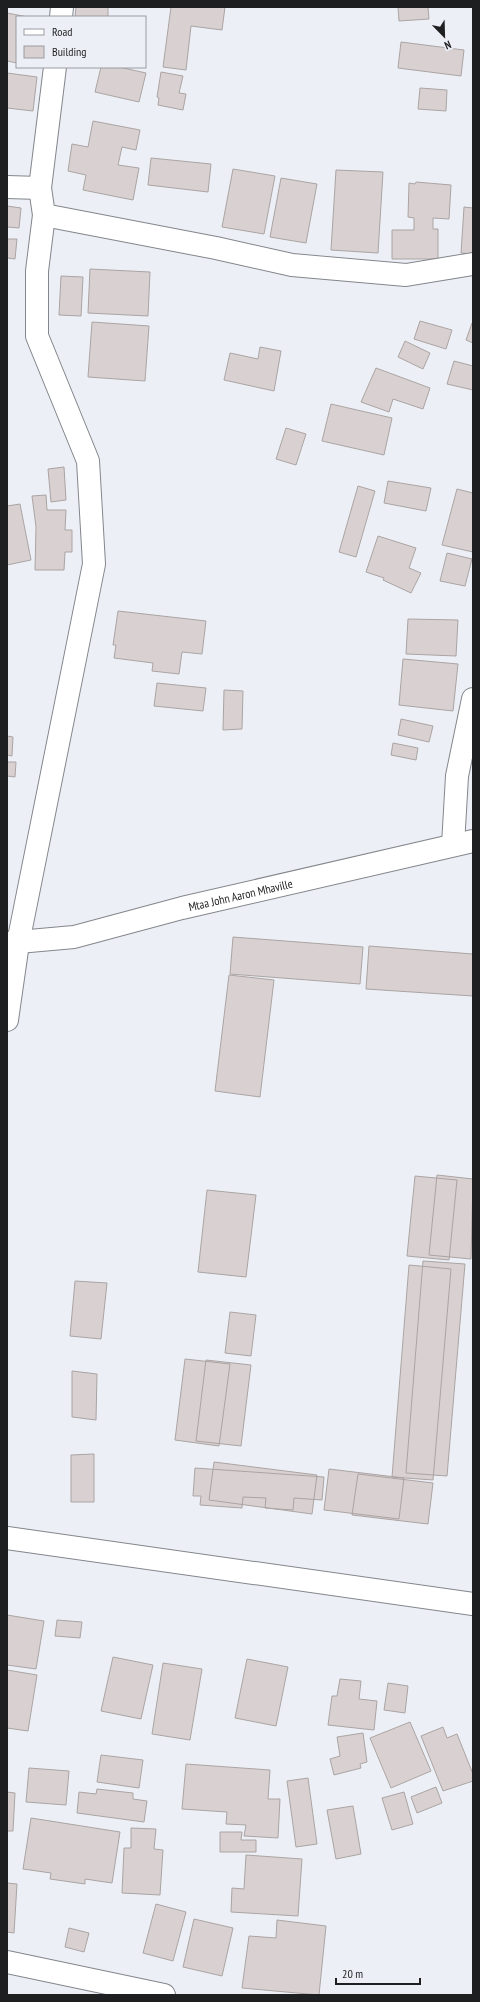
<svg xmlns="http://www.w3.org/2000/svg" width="480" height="2002" viewBox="0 0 480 2002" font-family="'PT Sans Narrow',sans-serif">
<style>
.building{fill:#d9d1d1;stroke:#aba4a3}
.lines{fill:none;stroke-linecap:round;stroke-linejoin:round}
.minor-casing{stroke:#83868b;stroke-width:24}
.minor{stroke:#fff;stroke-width:22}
.labels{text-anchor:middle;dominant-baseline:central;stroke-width:4;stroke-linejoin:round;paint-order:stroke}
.street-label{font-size:12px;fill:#1e1f21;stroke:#ecf0f6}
</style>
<rect width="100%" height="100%" fill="#ecf0f6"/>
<!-- building -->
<path class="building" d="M 76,7 L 108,7 L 108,17 L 75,17 Z
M 171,7 L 225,7 L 222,30 L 191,26 L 186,70 L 163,67 Z
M 398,7 L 428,7 L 429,19 L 399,21 Z
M 7,13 L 28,17 L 17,17 L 17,63 L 7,61 Z
M 401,42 L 464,50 L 461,76 L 398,68 Z
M 101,67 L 119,67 L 146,73 L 139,102 L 95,92 Z
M 161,72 L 183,76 L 179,93 L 186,94 L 183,110 L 158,105 L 159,98 L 157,97 Z
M 7,73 L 37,77 L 33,111 L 7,108 Z
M 420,88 L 447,90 L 446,111 L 418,109 Z
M 93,121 L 140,130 L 136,150 L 122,147 L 118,165 L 139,168 L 133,200 L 83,190 L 86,175 L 68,171 L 72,144 L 88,147 Z
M 151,158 L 211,164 L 208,192 L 148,185 Z
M 233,169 L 275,176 L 264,234 L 222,227 Z
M 336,170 L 383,172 L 378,253 L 331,250 Z
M 281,178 L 317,184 L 306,243 L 270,237 Z
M 416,182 L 451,185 L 449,219 L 433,218 L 433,229 L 438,229 L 438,259 L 392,259 L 392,230 L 414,230 L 414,218 L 408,217 L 409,183 L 415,184 Z
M 7,206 L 21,208 L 19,228 L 7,227 Z
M 464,207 L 473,208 L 473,254 L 461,253 Z
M 7,239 L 17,239 L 15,259 L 7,258 Z
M 90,269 L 150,272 L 148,316 L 88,313 Z
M 61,276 L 83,277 L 81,316 L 59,315 Z
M 420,321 L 452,330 L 446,349 L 414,339 Z
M 92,322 L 149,326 L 145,381 L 88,377 Z
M 472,323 L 473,323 L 473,343 L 466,340 Z
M 405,341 L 430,353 L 423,369 L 398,357 Z
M 260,347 L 281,351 L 274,391 L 224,380 L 230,353 L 258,359 Z
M 454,361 L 473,366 L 473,390 L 447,384 Z
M 376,368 L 430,388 L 423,409 L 393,399 L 389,412 L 361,402 Z
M 331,404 L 392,418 L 384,455 L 322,441 Z
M 286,428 L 306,434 L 296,465 L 276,459 Z
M 64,467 L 66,500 L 51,502 L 48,469 Z
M 388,481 L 431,488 L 426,511 L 384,503 Z
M 358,486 L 375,491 L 356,557 L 339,552 Z
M 457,489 L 473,493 L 473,552 L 442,545 Z
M 46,495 L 47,510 L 66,510 L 65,530 L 72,530 L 72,552 L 65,552 L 64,570 L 35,570 L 36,527 L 32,496 Z
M 20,504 L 31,560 L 7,565 L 7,506 Z
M 378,536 L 416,548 L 409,568 L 421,573 L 411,593 L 383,580 L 384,578 L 366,572 Z
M 447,553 L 472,559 L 465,586 L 440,581 Z
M 118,611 L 206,621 L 202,654 L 182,652 L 179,674 L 152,671 L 153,663 L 114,658 L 116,645 L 113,645 Z
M 408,619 L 458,620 L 456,656 L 406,654 Z
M 403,659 L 458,664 L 453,711 L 399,705 Z
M 157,683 L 206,688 L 203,711 L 154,706 Z
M 224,690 L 243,691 L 242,729 L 223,730 Z
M 401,719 L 433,726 L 429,742 L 398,735 Z
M 7,736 L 13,737 L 12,756 L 7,755 Z
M 393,743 L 418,748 L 416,760 L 391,755 Z
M 7,762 L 16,762 L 15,777 L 7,776 Z
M 233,937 L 363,947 L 360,984 L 230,974 Z
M 369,946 L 473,954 L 473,996 L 366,989 Z
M 229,975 L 274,980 L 260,1097 L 215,1091 Z
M 437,1175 L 473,1179 L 471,1259 L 429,1255 Z
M 415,1176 L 457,1180 L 449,1260 L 407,1256 Z
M 207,1190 L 256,1195 L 246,1277 L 198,1272 Z
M 423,1261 L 465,1264 L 447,1476 L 406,1473 Z
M 409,1265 L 451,1269 L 433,1480 L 392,1477 Z
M 75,1281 L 107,1283 L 101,1339 L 70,1336 Z
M 230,1312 L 256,1315 L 251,1356 L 225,1353 Z
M 185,1359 L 230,1364 L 219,1446 L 175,1440 Z
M 206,1360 L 251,1365 L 241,1446 L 196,1441 Z
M 72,1371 L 97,1374 L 96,1420 L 72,1417 Z
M 94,1454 L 94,1502 L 71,1502 L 71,1455 Z
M 214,1462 L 317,1475 L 312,1514 L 209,1500 Z
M 195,1468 L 324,1477 L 322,1500 L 294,1498 L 293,1510 L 265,1508 L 266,1498 L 243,1497 L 242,1508 L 200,1505 L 201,1496 L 193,1496 Z
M 329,1469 L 404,1478 L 399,1519 L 324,1510 Z
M 358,1474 L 433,1483 L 428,1524 L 352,1515 Z
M 7,1615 L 44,1621 L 36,1669 L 7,1665 Z
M 57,1620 L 82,1622 L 80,1638 L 55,1636 Z
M 113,1657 L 153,1665 L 141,1719 L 101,1711 Z
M 247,1659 L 288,1667 L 276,1726 L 235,1718 Z
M 163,1663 L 202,1669 L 190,1740 L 152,1734 Z
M 7,1670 L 37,1675 L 28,1731 L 7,1728 Z
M 340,1679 L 361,1681 L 359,1699 L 377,1701 L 374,1730 L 328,1725 L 332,1696 L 337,1696 Z
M 388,1683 L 408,1686 L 405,1713 L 384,1710 Z
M 410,1722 L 431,1771 L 391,1788 L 370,1738 Z
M 443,1727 L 447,1738 L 457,1734 L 473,1774 L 473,1781 L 443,1791 L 421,1736 Z
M 363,1733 L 367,1762 L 360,1764 L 361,1768 L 334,1775 L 330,1759 L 340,1756 L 337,1737 Z
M 101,1755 L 143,1760 L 139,1788 L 97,1782 Z
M 186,1764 L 270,1770 L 268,1799 L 280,1799 L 278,1838 L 244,1836 L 246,1825 L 226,1824 L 227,1812 L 182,1809 Z
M 29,1768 L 69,1771 L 66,1805 L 26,1802 Z
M 308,1778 L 317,1844 L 296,1847 L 287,1781 Z
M 436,1787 L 442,1803 L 417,1813 L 411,1797 Z
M 97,1789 L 133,1793 L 133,1799 L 147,1801 L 144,1822 L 77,1813 L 79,1792 L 96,1794 Z
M 7,1792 L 15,1793 L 13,1831 L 7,1831 Z
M 404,1792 L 413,1824 L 392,1830 L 382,1798 Z
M 353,1806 L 361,1854 L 336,1859 L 327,1810 Z
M 31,1818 L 120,1832 L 112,1883 L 85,1879 L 85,1884 L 50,1879 L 51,1873 L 23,1869 Z
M 131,1828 L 156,1829 L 154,1849 L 163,1850 L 160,1895 L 122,1893 L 124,1848 L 131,1848 Z
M 220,1832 L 242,1832 L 241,1840 L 256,1840 L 256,1852 L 220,1852 Z
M 246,1855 L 302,1859 L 298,1916 L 231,1912 L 232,1888 L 244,1889 Z
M 7,1883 L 17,1884 L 14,1933 L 7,1932 Z
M 156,1904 L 186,1912 L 173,1961 L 143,1953 Z
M 194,1919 L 233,1928 L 222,1976 L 183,1967 Z
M 277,1920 L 326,1926 L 319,1995 L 242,1988 L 249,1936 L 276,1938 Z
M 69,1928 L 89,1933 L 84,1952 L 65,1947 Z"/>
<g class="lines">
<!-- minor casing -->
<g class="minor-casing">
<g id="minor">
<path d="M 61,17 L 62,7"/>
<path d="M 7,187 L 40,188 L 44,215 L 216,248 L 292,265 L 406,275 L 473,264"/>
<path d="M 40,188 L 55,67"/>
<path d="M 453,845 L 457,776 L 473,699"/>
<path id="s1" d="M 7,943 L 74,937 L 182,908 L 473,841"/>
<path d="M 7,1020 L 18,943 L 94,564 L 88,461 L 37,336 L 37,271 L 44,215"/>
<path d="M 7,1538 L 473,1604"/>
<path d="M 7,1962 L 164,1995"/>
</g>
</g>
<!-- minor -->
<use href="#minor" class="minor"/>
</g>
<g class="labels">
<!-- street labels -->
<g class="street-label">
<text stroke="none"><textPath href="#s1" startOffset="239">Mtaa John Aaron Mhaville</textPath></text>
</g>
</g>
<!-- border -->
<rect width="480" height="2002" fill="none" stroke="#1e1f21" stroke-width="16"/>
<!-- legend -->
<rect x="16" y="16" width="130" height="52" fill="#ecf0f6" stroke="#9a9ca1"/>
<rect x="24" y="29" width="20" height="6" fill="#ffffff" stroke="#9a9ca1"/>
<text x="52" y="36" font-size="12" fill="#1e1f21">Road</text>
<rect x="24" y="46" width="20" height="12" fill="#d9d1d1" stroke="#9a9ca1"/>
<text x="52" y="56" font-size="12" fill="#1e1f21">Building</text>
<!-- north arrow -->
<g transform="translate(444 36) rotate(157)" stroke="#ecf0f6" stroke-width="3" paint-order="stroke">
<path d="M0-3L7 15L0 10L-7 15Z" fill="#1e1f21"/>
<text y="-6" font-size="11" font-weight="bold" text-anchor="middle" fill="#1e1f21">N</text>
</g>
<!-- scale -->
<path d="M336 1978v6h84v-6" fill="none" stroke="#1e1f21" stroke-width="2"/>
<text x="342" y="1978" font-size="12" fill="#1e1f21" stroke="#ecf0f6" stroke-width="3" paint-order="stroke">20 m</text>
</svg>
